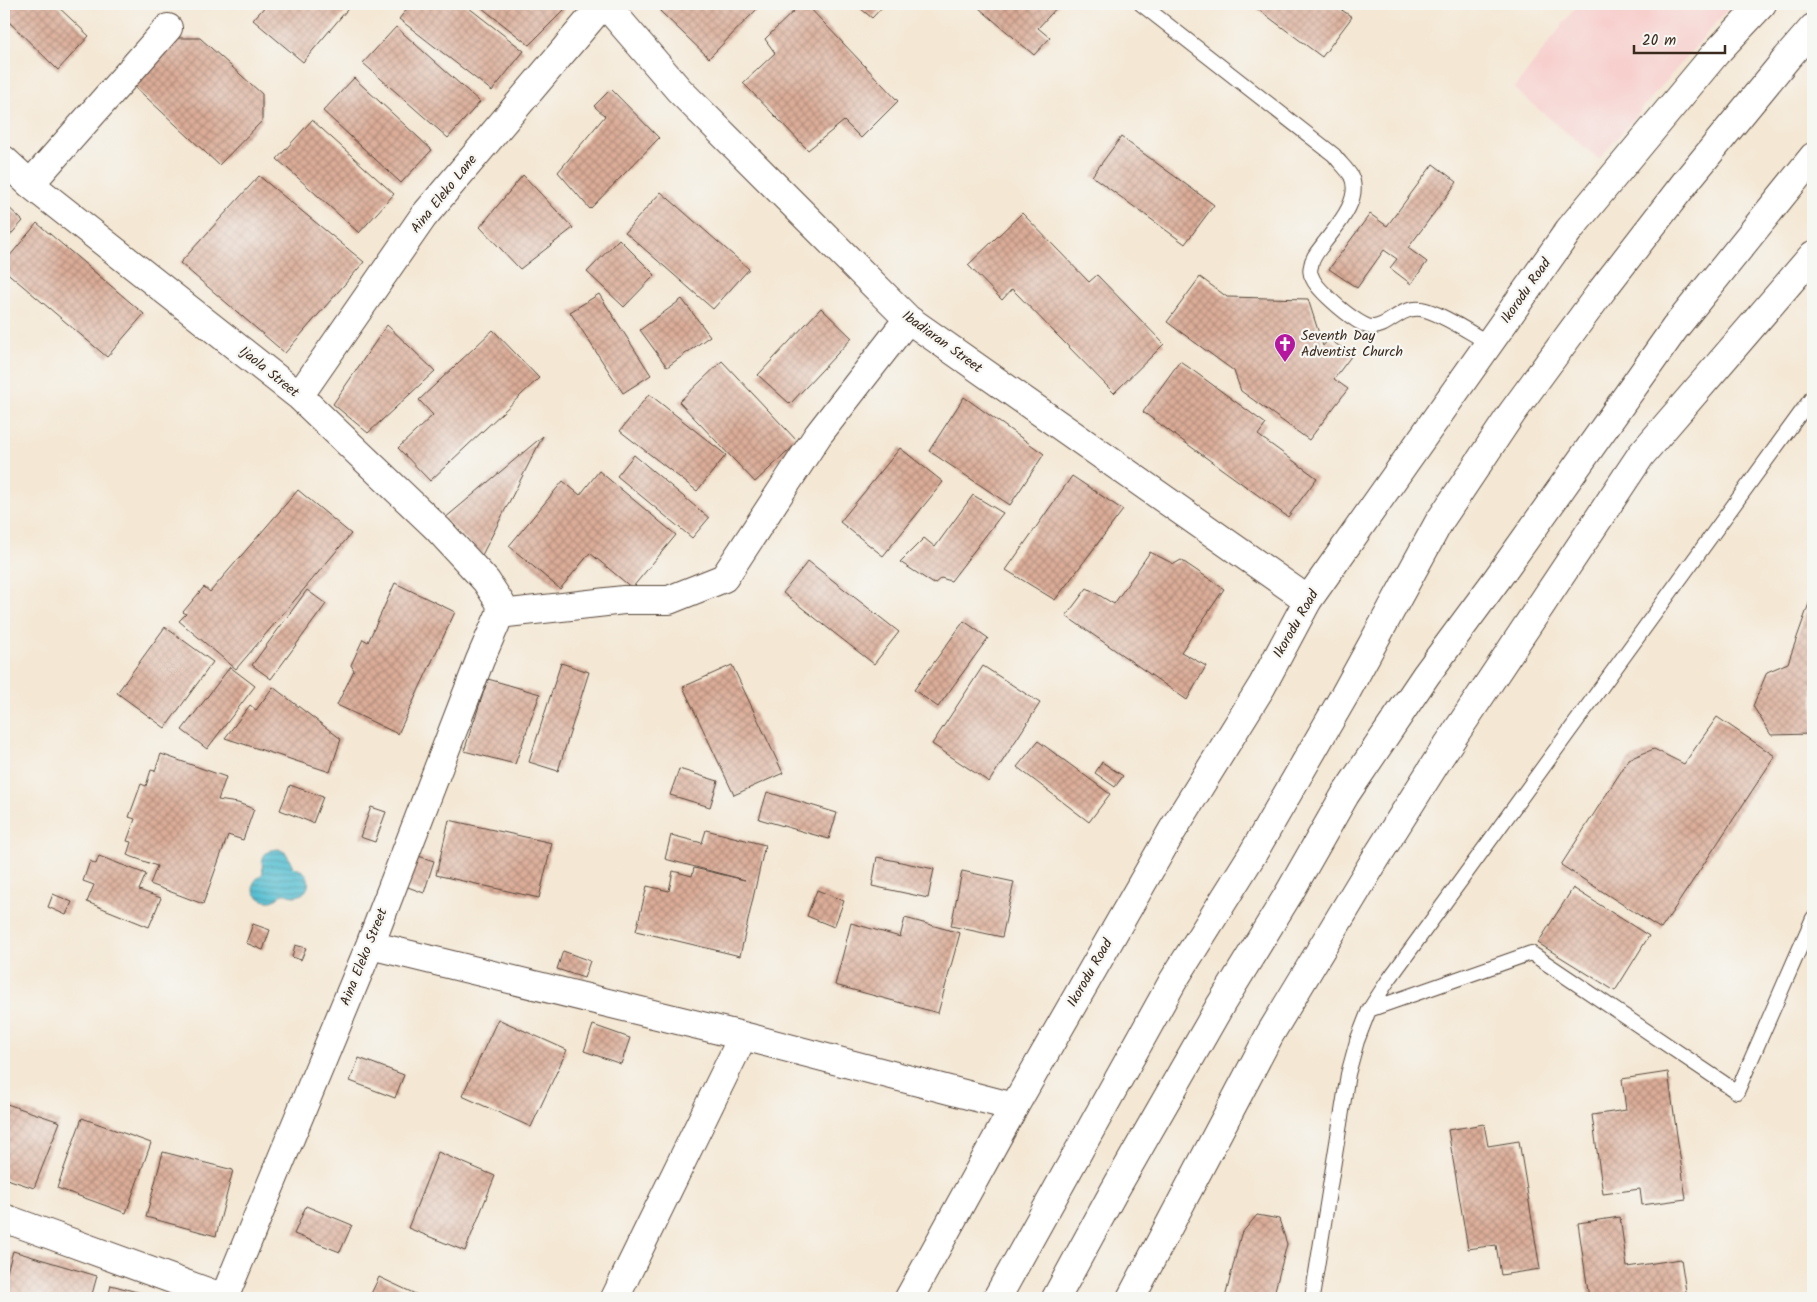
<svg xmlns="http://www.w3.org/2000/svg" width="1817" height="1302" viewBox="0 0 1817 1302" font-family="Kalam,sans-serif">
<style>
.built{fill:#f7d0ce}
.water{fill:url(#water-rules);stroke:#487478}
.building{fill:url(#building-cross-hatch)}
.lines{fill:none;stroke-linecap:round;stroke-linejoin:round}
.service-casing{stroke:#574639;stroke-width:16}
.minor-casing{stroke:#574639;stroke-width:30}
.primary-casing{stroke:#574639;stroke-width:30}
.motorway-casing{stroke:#574639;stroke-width:30}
.service{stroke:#fff;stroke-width:14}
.minor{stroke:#fff;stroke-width:28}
.primary{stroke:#fff;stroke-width:28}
.motorway{stroke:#fff;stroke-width:28}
.labels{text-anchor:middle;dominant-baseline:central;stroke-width:4.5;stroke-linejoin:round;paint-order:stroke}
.street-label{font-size:14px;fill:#3b2a1e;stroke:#f6f6f2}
.poi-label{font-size:14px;fill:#3b2a1e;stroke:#f6f6f2;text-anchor:start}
</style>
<defs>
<pattern id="water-rules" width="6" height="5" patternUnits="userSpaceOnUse" patternTransform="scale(1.25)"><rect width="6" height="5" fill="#55bfd2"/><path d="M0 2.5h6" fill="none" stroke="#489baa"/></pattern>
<pattern id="building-cross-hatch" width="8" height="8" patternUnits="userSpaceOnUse" patternTransform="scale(1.25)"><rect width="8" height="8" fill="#dbad99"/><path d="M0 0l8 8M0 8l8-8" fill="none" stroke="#b38d7c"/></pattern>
</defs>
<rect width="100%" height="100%" fill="#f6f6f2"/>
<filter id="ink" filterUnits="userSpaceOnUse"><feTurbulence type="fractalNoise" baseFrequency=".02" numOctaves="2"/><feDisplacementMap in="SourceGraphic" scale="10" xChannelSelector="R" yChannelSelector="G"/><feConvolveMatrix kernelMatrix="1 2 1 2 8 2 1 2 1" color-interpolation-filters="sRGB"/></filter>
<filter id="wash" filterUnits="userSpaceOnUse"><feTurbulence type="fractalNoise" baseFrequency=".0096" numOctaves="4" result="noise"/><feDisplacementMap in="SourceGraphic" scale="20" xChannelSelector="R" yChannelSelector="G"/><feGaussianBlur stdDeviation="1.12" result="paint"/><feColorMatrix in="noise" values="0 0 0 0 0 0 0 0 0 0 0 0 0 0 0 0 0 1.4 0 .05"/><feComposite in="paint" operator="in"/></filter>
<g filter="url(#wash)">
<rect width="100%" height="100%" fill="#f4e7d3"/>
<!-- built -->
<path class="built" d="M 1578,4 L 1732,4 L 1599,159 L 1514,89 Z"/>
<!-- water -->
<path class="water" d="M 279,849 L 286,853 L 294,868 C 320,872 308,906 284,893 C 279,896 276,901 270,901 C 262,902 253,895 253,886 C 254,880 259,877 263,873 C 261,859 262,850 279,849 Z"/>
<g id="blocks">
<!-- building -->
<path class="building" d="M 4,4 L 55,4 L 89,36 L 58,70 L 4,17 Z
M 267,4 L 352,4 L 303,62 L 253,20 Z
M 411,4 L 464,4 L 524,51 L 492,91 L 399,19 Z
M 477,4 L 570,4 L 529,45 Z
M 667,4 L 762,4 L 709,58 L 660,11 Z
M 801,4 L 806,4 L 898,101 L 861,138 L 844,121 L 808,150 L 743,83 L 775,53 L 765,39 Z
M 855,4 L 885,4 L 872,18 Z
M 982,4 L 1060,4 L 1038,28 L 1050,38 L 1034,55 L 979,8 Z
M 1251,4 L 1333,4 L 1352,17 L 1322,57 Z
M 396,27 L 480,102 L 448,138 L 363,63 Z
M 169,38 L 200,38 L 262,94 L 262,121 L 219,165 L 132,84 Z
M 354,78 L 432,150 L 401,183 L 323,111 Z
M 611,89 L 659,138 L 590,209 L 558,172 L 605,116 L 594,106 Z
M 312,120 L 394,194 L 359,233 L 277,159 Z
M 1121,137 L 1214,205 L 1185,244 L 1092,176 Z
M 1433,164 L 1457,182 L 1408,248 L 1427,262 L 1411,284 L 1390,268 L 1397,259 L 1384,250 L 1357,288 L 1329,269 L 1370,214 L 1387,226 Z
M 523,175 L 573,228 L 520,269 L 480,227 Z
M 259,176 L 364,262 L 285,353 L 180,263 Z
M 661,192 L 749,269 L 713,309 L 625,232 Z
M 4,203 L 23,221 L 4,242 Z
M 1022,213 L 1089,282 L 1097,275 L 1164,344 L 1114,393 L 1012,289 L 1002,300 L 968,265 Z
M 37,223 L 144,314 L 107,357 L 4,270 L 4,263 Z
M 619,239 L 655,275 L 624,307 L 587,272 Z
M 1200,277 L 1227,297 L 1308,299 L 1323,346 L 1329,339 L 1352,355 L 1334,379 L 1348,389 L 1309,440 L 1241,391 L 1234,371 L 1167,322 Z
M 599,294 L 651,375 L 623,393 L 570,312 Z
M 682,299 L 710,336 L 667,367 L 640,330 Z
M 821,308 L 852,338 L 790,404 L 758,375 Z
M 387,325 L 435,371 L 368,433 L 333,404 Z
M 493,330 L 539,378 L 430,481 L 398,448 L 433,415 L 419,400 Z
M 722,361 L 798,442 L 755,482 L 679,402 Z
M 1180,361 L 1266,424 L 1258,435 L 1317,478 L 1288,517 L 1143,412 Z
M 649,394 L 726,455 L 697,491 L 620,431 Z
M 964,397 L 1044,454 L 1010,505 L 929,451 Z
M 543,436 L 482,555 L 444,519 Z
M 900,448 L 943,482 L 883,556 L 840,522 Z
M 634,455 L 709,518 L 692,538 L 617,476 Z
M 599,471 L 676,535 L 632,588 L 590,553 L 560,589 L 509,546 L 563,481 L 580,495 Z
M 1072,476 L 1123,510 L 1055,600 L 1006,570 Z
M 298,490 L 351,534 L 236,669 L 179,621 L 186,614 L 183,612 L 204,587 L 210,592 Z
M 973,495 L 1003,513 L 951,581 L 941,578 L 934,584 L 900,562 L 924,538 L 935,547 Z
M 1150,552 L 1174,564 L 1181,560 L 1224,589 L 1181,652 L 1206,666 L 1187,700 L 1066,616 L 1087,588 L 1114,604 Z
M 808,561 L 899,632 L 874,664 L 783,593 Z
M 395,583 L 455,612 L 398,734 L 337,705 L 354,670 L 351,665 L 363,639 L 368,642 Z
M 307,590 L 326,604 L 271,679 L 252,665 Z
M 1813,592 L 1813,732 L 1811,734 L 1771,735 L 1753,706 L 1767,672 L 1788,663 Z
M 964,621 L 988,638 L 938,707 L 914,690 Z
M 165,627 L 213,662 L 165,728 L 117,693 Z
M 561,663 L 589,672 L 558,771 L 529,762 Z
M 732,665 L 783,773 L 734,795 L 683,687 Z
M 983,666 L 1040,703 L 989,782 L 932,744 Z
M 230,667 L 255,686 L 207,749 L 182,730 Z
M 488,679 L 540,694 L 515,764 L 464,751 Z
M 273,687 L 341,739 L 330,772 L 225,738 L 250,705 L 256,710 Z
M 1717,717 L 1775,756 L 1661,929 L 1561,865 L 1629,759 L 1654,749 L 1684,764 Z
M 1038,741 L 1110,794 L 1089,822 L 1017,767 Z
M 161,754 L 226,777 L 218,800 L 238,803 L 254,809 L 243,840 L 228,835 L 203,904 L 150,884 L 157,866 L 127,855 L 131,842 L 127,841 L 135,819 L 129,817 L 141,784 L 146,786 L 151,770 L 155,771 Z
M 1102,762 L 1123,776 L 1115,787 L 1095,773 Z
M 679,769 L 718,781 L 710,807 L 670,795 Z
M 290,785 L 323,797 L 313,823 L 280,810 Z
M 767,792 L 837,813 L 829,839 L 759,819 Z
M 371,807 L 386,812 L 375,842 L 360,837 Z
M 449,820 L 552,843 L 539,898 L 436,875 Z
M 706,830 L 765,845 L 740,956 L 636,931 L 647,886 L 669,891 L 673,871 L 692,876 L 694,868 L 745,880 L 665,859 L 671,835 L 702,843 Z
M 415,855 L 434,861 L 424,893 L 405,886 Z
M 99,856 L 146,874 L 139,890 L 161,898 L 149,927 L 87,902 L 94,885 L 83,881 L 90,861 L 96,864 Z
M 877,857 L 934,869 L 928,898 L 872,886 Z
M 962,871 L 1014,882 L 1002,937 L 951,926 Z
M 1573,888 L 1649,936 L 1615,991 L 1538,943 Z
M 817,890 L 844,901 L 834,927 L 807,916 Z
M 53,894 L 72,902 L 66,915 L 48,907 Z
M 905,918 L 960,933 L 938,1013 L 835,985 L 851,923 L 900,937 Z
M 253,924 L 270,930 L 263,950 L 246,943 Z
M 295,945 L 306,948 L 301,960 L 292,957 Z
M 563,951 L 590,961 L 584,978 L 557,969 Z
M 498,1019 L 567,1050 L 531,1127 L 462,1096 Z
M 593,1025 L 630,1038 L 621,1064 L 584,1051 Z
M 359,1058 L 404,1075 L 395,1098 L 350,1081 Z
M 1668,1072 L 1686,1199 L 1642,1205 L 1640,1189 L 1603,1194 L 1592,1115 L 1626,1110 L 1622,1079 Z
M 4,1103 L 60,1122 L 34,1188 L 4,1178 Z
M 82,1118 L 151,1143 L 126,1213 L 57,1188 Z
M 1484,1124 L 1488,1146 L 1519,1141 L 1540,1269 L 1501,1275 L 1496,1245 L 1468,1249 L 1448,1130 Z
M 163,1152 L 233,1170 L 216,1236 L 146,1217 Z
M 438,1152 L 495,1176 L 465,1251 L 408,1228 Z
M 306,1206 L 352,1225 L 340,1252 L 294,1234 Z
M 1257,1215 L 1279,1219 L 1287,1244 L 1273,1298 L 1225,1298 L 1241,1234 Z
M 1620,1217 L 1627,1267 L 1681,1259 L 1687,1298 L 1589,1298 L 1578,1223 Z
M 13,1251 L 97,1276 L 91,1298 L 4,1298 L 4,1282 Z
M 379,1277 L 424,1298 L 369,1298 Z
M 111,1285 L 159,1298 L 108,1298 Z"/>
</g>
</g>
<g filter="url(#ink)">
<use href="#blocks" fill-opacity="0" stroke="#574639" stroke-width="1"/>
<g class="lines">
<!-- service casing -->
<g class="service-casing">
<path id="service" d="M 1141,4 L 1334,155 C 1339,162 1347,169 1351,176 C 1362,199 1337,226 1324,243 C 1319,250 1312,257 1311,266 C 1310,269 1310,274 1312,277 C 1316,290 1359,327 1372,327 C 1388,328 1400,306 1421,309 C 1440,312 1472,334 1489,343
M 1369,1010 L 1531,953 L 1737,1092 L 1813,918
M 1312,1298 L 1348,1074 L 1357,1041 L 1369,1010 L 1387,982 L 1813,396"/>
</g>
<!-- minor casing -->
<g class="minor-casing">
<path id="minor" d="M 605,4 L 679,90 L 908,319 L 1308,600
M 4,160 L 30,184 L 299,396 L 438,529 L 486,581 L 501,604 L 500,614 L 480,660 L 370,945 L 224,1298
M 30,184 L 168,28
M 299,396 L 423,217 L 603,4
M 500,614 L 624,600 L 669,600 L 724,578 L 818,435 L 908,319
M 370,945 L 743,1036 L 1014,1107
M 4,1218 L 224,1298
M 615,1298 L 743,1036"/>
</g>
<!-- primary casing -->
<g class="primary-casing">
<path id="primary" d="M 909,1298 L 1014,1107 L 1172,831 L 1262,686 L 1308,600 L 1569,230 L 1716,53 L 1762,4
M 1131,1298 L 1270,1034 L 1376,858 L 1439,758 L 1641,455 L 1813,255"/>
</g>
<!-- motorway casing -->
<g class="motorway-casing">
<path id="motorway" d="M 997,1298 L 1173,981 L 1252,855 L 1344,696 L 1439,522 L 1512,413 L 1603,289 L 1688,179 L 1787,58 L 1813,28
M 1056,1298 L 1113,1193 L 1221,1004 L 1288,895 L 1345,795 L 1426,675 L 1497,579 L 1675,328 L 1813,157"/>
</g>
<!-- service -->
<use href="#service" class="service"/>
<!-- minor -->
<use href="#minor" class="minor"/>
<!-- primary -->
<use href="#primary" class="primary"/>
<!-- motorway -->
<use href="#motorway" class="motorway"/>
</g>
</g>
<!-- icons -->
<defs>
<g id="church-pin" transform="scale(1.125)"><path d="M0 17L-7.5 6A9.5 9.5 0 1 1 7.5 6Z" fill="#b5179e" stroke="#f6f6f2"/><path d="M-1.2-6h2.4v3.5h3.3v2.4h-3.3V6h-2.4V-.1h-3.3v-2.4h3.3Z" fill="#fff"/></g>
</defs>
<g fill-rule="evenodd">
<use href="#church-pin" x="1285" y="344"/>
</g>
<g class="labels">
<!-- street labels -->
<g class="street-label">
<text transform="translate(444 194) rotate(-51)">Aina Eleko Lane</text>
<text transform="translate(1526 291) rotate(-55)">Ikorodu Road</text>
<text transform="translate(942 342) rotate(36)">Ibadiaran Street</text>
<text transform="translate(269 372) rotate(39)">Ijaola Street</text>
<text transform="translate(1296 624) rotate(-60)">Ikorodu Road</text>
<text transform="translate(364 957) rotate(-68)">Aina Eleko Street</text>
<text transform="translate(1090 973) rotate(-60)">Ikorodu Road</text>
</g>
<!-- poi labels -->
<g class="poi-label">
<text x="1301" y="336">Seventh Day<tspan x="1301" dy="16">Adventist Church</tspan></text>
</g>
</g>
<!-- margin -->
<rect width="1817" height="1302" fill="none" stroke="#f6f6f2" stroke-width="20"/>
<!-- scale -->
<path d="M1634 45v8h91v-8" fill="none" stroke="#3b2a1e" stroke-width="2.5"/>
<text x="1642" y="45" font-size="15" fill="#3b2a1e" stroke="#f6f6f2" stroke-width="4" paint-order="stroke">20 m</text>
</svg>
